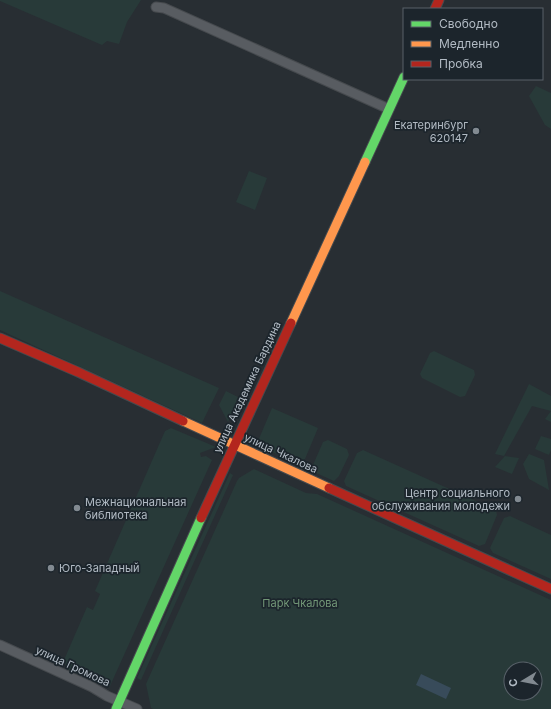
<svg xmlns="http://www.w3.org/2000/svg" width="551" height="709" viewBox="0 0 551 709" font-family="Inter,sans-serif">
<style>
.green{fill:#283a39;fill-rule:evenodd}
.water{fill:#384b5a}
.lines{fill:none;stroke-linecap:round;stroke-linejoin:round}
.street-casing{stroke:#464a4e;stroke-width:11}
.fast-casing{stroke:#464a4e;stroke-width:11}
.slow-casing{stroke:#464a4e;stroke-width:11}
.jam-casing{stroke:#464a4e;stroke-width:11}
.street{stroke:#585c61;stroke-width:9}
.fast{stroke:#63d668;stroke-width:9}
.slow{stroke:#ff974d;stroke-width:9}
.jam{stroke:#b3261e;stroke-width:9}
.poi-dot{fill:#828a91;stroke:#1c252c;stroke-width:1.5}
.labels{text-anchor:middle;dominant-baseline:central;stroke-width:3.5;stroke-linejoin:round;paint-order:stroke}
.poi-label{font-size:11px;fill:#b2bbc4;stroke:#1c252c;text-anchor:end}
.street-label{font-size:11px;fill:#b2bbc4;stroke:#1c252c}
.park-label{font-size:11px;fill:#729777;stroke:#1c252c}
</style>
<rect width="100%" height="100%" fill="#282e33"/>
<!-- green -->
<path class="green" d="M 0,0 L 141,0 L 127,22 L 119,44 L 107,41 L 102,45 L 0,1 Z
M 536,86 L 551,93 L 551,129 L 545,125 L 529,96 Z
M 249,171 L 267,178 L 255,210 L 236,202 Z
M 0,291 L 219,388 L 202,423 L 0,330 Z
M 434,351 L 474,370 L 475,375 L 465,396 L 460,397 L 422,378 L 420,374 L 430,353 Z
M 529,384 L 551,396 L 551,422 L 545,419 L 551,411 L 532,406 L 504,456 L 495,454 Z
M 226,391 L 238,397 L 228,422 L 219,405 Z
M 272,408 L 318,428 L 305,459 L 296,463 L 266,449 L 265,444 L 258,441 Z
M 171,428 L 216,447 L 200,453 L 201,457 L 206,456 L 212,460 L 110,686 L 104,686 L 67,669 L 64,660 L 87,607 L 93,610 L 100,594 L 95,591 L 165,431 Z
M 541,436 L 551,439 L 551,450 L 549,455 L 535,449 Z
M 328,440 L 347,449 L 349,455 L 339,476 L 334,481 L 314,472 L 313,465 L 323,442 Z
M 363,450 L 496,510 L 497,515 L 485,544 L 479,546 L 346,486 L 344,481 L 357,453 Z
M 529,454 L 544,460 L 549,490 L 529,479 L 523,464 Z
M 505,456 L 519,458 L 512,474 L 495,467 Z
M 254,469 L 306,493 L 317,494 L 551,600 L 551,709 L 153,709 L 151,708 L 146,684 L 237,481 L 239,478 ZM 511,669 L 535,669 L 535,693 L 511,693 Z
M 230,473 L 233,475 L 141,680 L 137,678 Z
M 510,516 L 551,535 L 551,579 L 493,553 L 490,548 L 504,518 Z"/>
<!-- water -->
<path class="water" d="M 421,674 L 451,688 L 446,699 L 416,685 Z"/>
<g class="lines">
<!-- street casing -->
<g class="street-casing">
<path id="street" d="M 156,7 L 164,8 L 389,109
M 0,645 L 92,687 L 107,696 L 137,709"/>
</g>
<!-- fast casing -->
<g class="fast-casing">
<path id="fast" d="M 365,162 L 404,77
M 116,709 L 201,518"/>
</g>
<!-- slow casing -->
<g class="slow-casing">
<path id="slow" d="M 291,323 L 365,162
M 183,421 L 329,488"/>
</g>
<!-- jam casing -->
<g class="jam-casing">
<path id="jam" d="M 435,9 L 439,0
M 0,338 L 78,372 L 183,421
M 329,488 L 551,589
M 201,518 L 291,323"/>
</g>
<!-- street -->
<use href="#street" class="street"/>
<!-- fast -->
<use href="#fast" class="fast"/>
<!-- slow -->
<use href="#slow" class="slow"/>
<!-- jam -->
<use href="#jam" class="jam"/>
</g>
<!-- markers -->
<g class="poi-dot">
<circle cx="476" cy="131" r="4"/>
<circle cx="518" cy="499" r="4"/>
<circle cx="77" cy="508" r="4"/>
<circle cx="51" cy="568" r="4"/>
</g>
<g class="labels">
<!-- poi labels -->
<g class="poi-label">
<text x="468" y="125">Екатеринбург<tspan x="468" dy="13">620147</tspan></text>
<text x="510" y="493">Центр социального<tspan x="510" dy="13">обслуживания молодежи</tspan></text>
<text x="85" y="502" text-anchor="start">Межнациональная<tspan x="85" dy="13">библиотека</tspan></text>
<text x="59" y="568" text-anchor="start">Юго-Западный</text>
</g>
<!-- street labels -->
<g class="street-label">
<text transform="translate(247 387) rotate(-65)">улица Академика Бардина</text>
<text transform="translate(281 453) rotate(25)">улица Чкалова</text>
<text transform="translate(73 666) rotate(25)">улица Громова</text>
</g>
<!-- park labels -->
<g class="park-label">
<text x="300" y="603">Парк Чкалова</text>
</g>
</g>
<!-- legend -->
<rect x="403" y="8" width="140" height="72" fill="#1c252c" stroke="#586169"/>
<rect x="411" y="21" width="20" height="6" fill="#63d668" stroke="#586169"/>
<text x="439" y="28" font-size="12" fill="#b2bbc4">Свободно</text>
<rect x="411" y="41" width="20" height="6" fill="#ff974d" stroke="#586169"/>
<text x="439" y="48" font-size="12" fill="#b2bbc4">Медленно</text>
<rect x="411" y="61" width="20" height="6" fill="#b3261e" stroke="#586169"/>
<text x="439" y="68" font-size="12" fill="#b2bbc4">Пробка</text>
<!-- north arrow -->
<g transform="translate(523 681) rotate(260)"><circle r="19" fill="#1c252c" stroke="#586169"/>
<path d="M0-3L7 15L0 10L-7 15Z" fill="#828a91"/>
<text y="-6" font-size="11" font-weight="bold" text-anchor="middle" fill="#b2bbc4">С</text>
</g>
</svg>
